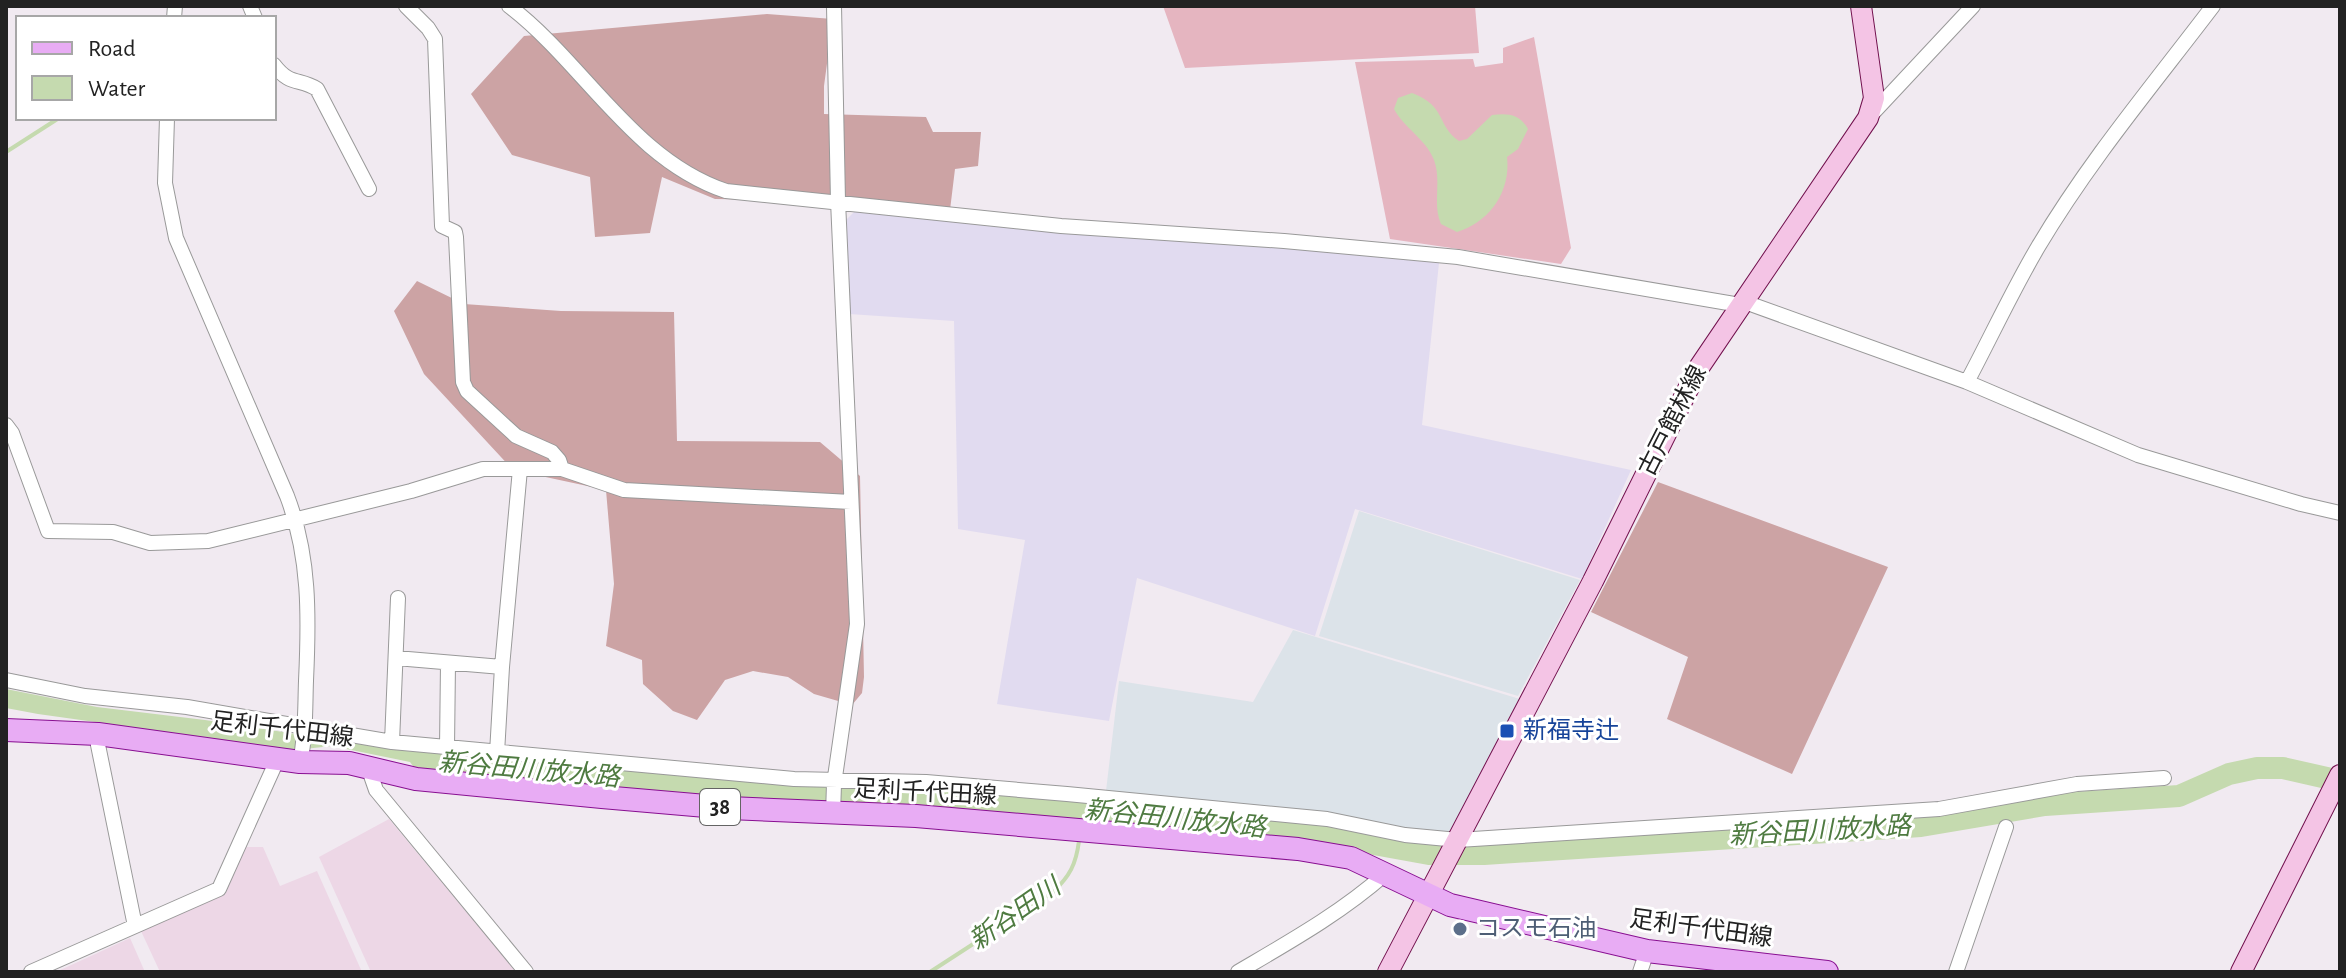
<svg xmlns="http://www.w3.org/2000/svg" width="2346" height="978" viewBox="0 0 2346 978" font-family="'Alegreya Sans','Noto Sans JP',sans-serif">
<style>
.commercial{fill:#e1dbf0}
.industrial{fill:#dce3e9}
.farmland{fill:#edd7e6}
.grass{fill:#e5b5c0}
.forest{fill:#cca3a4}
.water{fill:#c5daaf}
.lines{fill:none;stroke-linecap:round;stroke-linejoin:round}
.stream{stroke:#c5daaf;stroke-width:4}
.river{stroke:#c5daaf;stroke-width:22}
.street-casing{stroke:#999;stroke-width:16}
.secondary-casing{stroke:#71104d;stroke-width:22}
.primary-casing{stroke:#880f91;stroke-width:24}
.street{stroke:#fff;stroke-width:14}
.secondary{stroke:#f4c4e5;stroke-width:20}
.primary{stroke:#e8acf4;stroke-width:22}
.transit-dot{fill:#1a4fb4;stroke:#fff;stroke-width:3}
.service-dot{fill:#5c6f8a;stroke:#fff;stroke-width:3}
.labels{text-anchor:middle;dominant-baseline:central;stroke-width:6;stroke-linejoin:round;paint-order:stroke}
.shield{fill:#fff;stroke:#646464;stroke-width:2}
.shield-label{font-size:22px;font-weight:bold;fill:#222}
.street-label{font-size:24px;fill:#222;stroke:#fff}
.transit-label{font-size:24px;fill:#164399;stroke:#fff;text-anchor:start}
.service-label{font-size:24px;fill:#4e5e75;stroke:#fff;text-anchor:start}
.water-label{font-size:26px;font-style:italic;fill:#4f7b41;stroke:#fff}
</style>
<rect width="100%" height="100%" fill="#f1eaf1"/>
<!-- commercial -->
<path class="commercial" d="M 859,207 L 1439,263 L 1422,425 L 1631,470 L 1582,579 L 1355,509 L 1315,636 L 1137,578 L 1109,721 L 997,704 L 1025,540 L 958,529 L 954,321 L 849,314 L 845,221 Z"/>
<!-- industrial -->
<path class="industrial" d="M 1359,511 L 1580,580 L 1518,696 L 1319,636 Z
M 1293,630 L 1523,700 L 1450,835 L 1106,791 L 1119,681 L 1253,702 Z"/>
<!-- farmland -->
<path class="farmland" d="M 389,819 L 516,972 L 371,972 L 319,857 Z
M 244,847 L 263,847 L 280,886 L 317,871 L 362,972 L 160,972 L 141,931 L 222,894 Z
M 130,938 L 145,972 L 56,972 Z"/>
<!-- grass -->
<path class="grass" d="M 1163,6 L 1475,6 L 1479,53 L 1185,68 Z
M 1534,37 L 1571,248 L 1561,264 L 1390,239 L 1355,62 L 1473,59 L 1475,67 L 1503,63 L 1503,48 Z"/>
<!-- forest -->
<path class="forest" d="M 767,14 L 833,19 L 824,86 L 824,114 L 926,117 L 933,132 L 981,132 L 978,166 L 955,169 L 950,210 L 857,201 L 715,199 L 662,177 L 650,233 L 595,237 L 590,177 L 512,155 L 471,94 L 524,36 Z
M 417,281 L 464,304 L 561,311 L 674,312 L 677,441 L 820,442 L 860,476 L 864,677 L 862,693 L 852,705 L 814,694 L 788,677 L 753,671 L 725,680 L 697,720 L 673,711 L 643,684 L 642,660 L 606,646 L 614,584 L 606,490 L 513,470 L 424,374 L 394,311 Z
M 1658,482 L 1888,567 L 1792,774 L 1667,719 L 1688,657 L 1591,612 Z"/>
<!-- water -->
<path class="water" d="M 1412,93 C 1447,106 1436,125 1459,141 L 1467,139 L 1492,115 C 1508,113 1520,114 1528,129 L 1518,149 L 1507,157 C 1511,191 1490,222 1457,232 L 1441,224 C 1432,204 1442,182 1434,160 C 1426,139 1404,128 1394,109 L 1398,98 Z
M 6,689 L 97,707 L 205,720 L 406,751 L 467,755 L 463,774 L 416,770 L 410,762 L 332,746 L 295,750 L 38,714 L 6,708 Z"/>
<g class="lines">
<!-- stream -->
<path class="stream" d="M 6,152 L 59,118
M 930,972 L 1053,892 C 1070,876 1076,864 1079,841"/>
<!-- river -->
<path class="river" d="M 436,762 L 845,797 L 1037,805 L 1313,833 L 1429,854 L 1484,854 L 1921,826 L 2045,805 L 2179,796 L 2229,774 L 2257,768 L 2283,768 L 2340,781"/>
<!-- street casing -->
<g class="street-casing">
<path id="street" d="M 250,6 L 255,18
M 406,6 L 428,28 L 435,39 L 442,226 L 455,232 L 456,237 L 463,382 L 467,391 L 516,436 L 552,452 L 559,460 L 562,469
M 509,6 C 584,63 633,160 726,191 L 1061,226 L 1284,241 L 1458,257 L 1740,305
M 174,18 L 175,6
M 274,65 C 290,86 299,78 317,89 L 369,189
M 1871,115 L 1973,6
M 167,118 L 165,183 L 176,238 L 287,496 C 310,556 309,617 306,681 C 305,708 306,735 300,762
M 1742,301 L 1967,382 L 2138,455 L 2301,504 L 2340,513
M 1967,382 C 1991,337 2012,291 2038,247 C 2089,161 2153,85 2213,6
M 6,425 L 12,433 L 48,531 L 113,532 L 150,543 L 208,541 L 411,491 L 483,469 L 562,469 L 624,490 L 851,502
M 396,658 L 502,667
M 6,680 L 85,696 L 187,707 L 392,742 L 794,779 L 926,782 L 1067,794 L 1327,819 L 1405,835 L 1458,840 L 1939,809 L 2077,784 L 2164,778
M 98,734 L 98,745 L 135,926
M 392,742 L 398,598
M 447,748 L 448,663
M 497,753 L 502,667 L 520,469
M 368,767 L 376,790 L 526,972
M 833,814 L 834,784 L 857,624 L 838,201 L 834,6
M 31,972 L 219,889 L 278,758
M 1238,972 C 1289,942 1341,913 1385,874
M 1640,972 L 1647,951
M 1956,972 L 2006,827"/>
</g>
<!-- secondary casing -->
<g class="secondary-casing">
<path id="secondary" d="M 1388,972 L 1593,581 L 1698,369 L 1868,118 L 1874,98 L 1861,6
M 2241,972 L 2340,775"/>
</g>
<!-- primary casing -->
<g class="primary-casing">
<path id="primary" d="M 6,730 L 98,734 L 300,762 L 349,763 L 416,779 L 602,797 L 729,808 L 916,816 L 1298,849 L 1351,858 L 1450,905 L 1647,951 L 1827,972"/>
</g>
<!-- street -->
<use href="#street" class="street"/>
<!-- secondary -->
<use href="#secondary" class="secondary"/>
<!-- primary -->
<use href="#primary" class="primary"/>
</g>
<!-- markers -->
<rect class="transit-dot" x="1499" y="723" width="16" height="16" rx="4"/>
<circle class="service-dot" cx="1460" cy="929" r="8"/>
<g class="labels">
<!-- shield labels -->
<rect class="shield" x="700" y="789" width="40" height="36" rx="6"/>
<g class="shield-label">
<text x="720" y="807">38</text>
</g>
<!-- street labels -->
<g class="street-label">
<text transform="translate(1673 421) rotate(-63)">古戸館林線</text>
<text transform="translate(282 730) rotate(7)">足利千代田線</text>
<text transform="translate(925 793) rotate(3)">足利千代田線</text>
<text transform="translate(1701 929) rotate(8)">足利千代田線</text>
</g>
<!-- transit labels -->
<g class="transit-label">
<text x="1523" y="731">新福寺辻</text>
</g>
<!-- service labels -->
<g class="service-label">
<text x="1476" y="929">コスモ石油</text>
</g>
<!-- water labels -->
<g class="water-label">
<text transform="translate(529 770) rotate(5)">新谷田川放水路</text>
<text transform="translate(1175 819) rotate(6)">新谷田川放水路</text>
<text transform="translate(1820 831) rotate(-3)">新谷田川放水路</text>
<text transform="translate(1015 914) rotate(-35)">新谷田川</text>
</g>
</g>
<!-- border -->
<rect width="2346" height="978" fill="none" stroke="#222222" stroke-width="16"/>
<!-- legend -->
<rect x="16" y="16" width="260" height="104" fill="#ffffff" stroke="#a7a7a7" stroke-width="2"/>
<rect x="32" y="42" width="40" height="12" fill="#e8acf4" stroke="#a7a7a7" stroke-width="2"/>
<text x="88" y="56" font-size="24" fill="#222222">Road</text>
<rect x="32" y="76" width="40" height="24" fill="#c5daaf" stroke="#a7a7a7" stroke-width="2"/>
<text x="88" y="96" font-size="24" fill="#222222">Water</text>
</svg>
